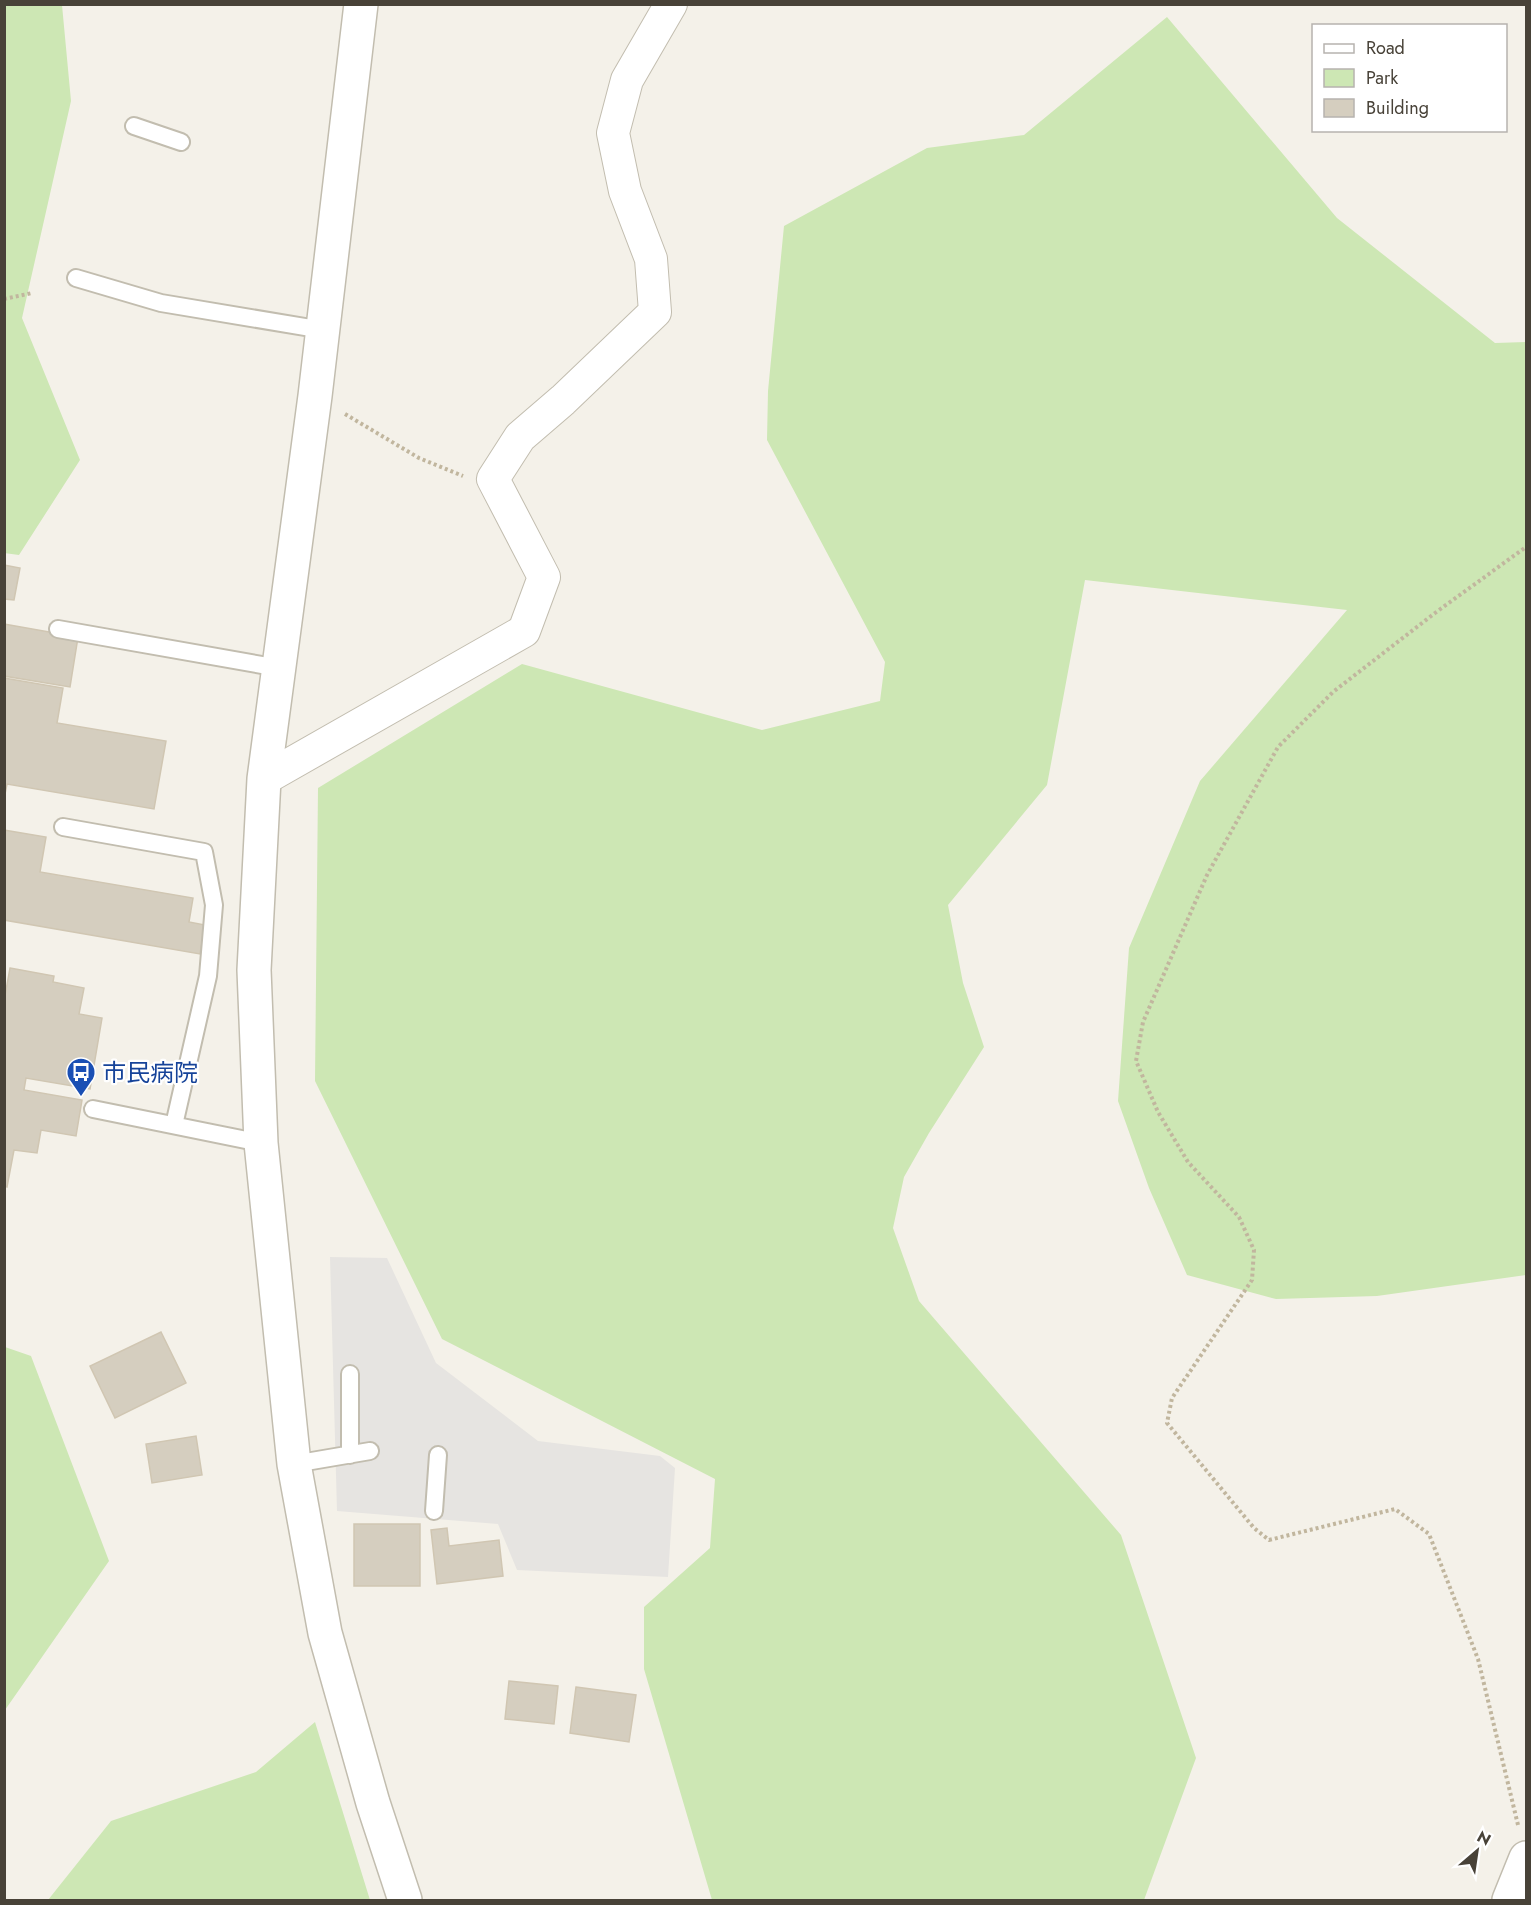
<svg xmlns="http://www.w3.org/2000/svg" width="1531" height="1905" viewBox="0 0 1531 1905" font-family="Jost,'Noto Sans JP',sans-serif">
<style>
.green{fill:#cde7b4}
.parking{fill:#e6e4e1}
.building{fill:#d5cebf;stroke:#d0c6b2;stroke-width:1.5}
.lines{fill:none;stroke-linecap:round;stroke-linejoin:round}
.service-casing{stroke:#c2bdaf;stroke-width:20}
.minor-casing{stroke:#c2bdaf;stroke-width:34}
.tertiary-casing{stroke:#c2bdaf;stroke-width:36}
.path{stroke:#c1b69e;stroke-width:4;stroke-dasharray:3 3;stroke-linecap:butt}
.service{stroke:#fff;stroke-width:16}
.minor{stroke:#fff;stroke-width:32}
.tertiary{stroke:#fff;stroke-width:33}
.labels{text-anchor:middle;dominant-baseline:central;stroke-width:4.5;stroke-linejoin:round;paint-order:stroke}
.transit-label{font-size:24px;fill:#164399;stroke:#fff;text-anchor:start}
</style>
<rect width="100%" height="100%" fill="#f4f1e9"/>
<!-- green -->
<path class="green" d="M 5,4 L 62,5 L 71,101 L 22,318 L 80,460 L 19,555 L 4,553 Z
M 1167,17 L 1337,218 L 1495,343 L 1526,342 L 1526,1275 L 1377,1296 L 1276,1299 L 1187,1275 L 1149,1188 L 1118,1101 L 1129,948 L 1200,781 L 1347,610 L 1085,580 L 1047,785 L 948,905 L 963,983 L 984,1047 L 929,1133 L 904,1177 L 893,1228 L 919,1301 L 1121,1535 L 1196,1758 L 1144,1900 L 712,1900 L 644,1669 L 644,1607 L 710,1548 L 715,1479 L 442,1339 L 315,1081 L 318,788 L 522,664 L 762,730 L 880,701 L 885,662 L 767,440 L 768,391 L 784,226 L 927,148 L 1024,135 Z
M 5,1347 L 31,1356 L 109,1561 L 5,1710 Z
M 315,1722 L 370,1900 L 48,1900 L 111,1821 L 256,1772 Z"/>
<!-- parking -->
<path class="parking" d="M 330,1257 L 387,1258 L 436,1363 L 538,1441 L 660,1456 L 675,1468 L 668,1577 L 517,1570 L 498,1524 L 337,1511 Z"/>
<!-- building -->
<path class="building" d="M 4,565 L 20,568 L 14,600 L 4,599 Z
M 4,624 L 78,637 L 70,687 L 4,676 Z
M 4,678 L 63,688 L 57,723 L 166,741 L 154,809 L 7,784 L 4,799 Z
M 4,830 L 46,837 L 40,872 L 193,898 L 189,922 L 205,925 L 200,954 L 4,920 Z
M 10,968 L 54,976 L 53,982 L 84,988 L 79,1014 L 102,1018 L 90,1089 L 26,1078 L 24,1090 L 82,1100 L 76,1136 L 41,1130 L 37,1153 L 14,1150 L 7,1187 L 4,1186 L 4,1001 Z
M 161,1332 L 186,1383 L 115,1418 L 90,1366 Z
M 196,1436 L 202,1475 L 152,1483 L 146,1444 Z
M 354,1524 L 420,1524 L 420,1586 L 354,1586 Z
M 447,1528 L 449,1546 L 499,1540 L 503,1576 L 437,1584 L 431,1530 Z
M 509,1681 L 558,1686 L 554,1724 L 505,1719 Z
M 576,1687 L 636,1695 L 629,1742 L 570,1733 Z"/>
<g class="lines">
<!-- service casing -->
<g class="service-casing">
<path id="service" d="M 134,126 L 181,142
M 76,278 L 161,303 L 323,330
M 58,629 L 279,668
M 63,827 L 204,852 L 214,905 L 208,976 L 174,1125
M 93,1109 L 261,1143
M 350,1374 L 350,1455
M 294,1464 L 370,1451
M 434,1511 L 438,1455"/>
</g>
<!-- minor casing -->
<g class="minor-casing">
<path id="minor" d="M 264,779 L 524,631 L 544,577 L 493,479 L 520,437 L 563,400 L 655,312 L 651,259 L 625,191 L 613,133 L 627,80 L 671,4"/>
</g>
<!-- tertiary casing -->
<g class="tertiary-casing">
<path id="tertiary" d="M 361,4 L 315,396 L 264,779 L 254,970 L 261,1143 L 294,1464 L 325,1633 L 373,1803 L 405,1900
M 1509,1900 L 1526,1858"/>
</g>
<!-- path -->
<path class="path" d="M 4,299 L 32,293
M 345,414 L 419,458 L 463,476
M 1518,1825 L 1478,1659 L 1429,1534 L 1395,1509 L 1269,1540 L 1254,1528 L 1167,1423 L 1172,1398 L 1252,1280 L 1254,1250 L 1239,1217 L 1188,1162 L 1158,1112 L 1136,1061 L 1143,1022 L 1207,875 L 1278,747 L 1333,692 L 1435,613 L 1526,547"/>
<!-- service -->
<use href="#service" class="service"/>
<!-- minor -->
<use href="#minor" class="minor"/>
<!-- tertiary -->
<use href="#tertiary" class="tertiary"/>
</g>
<!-- icons -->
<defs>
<g id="bus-pin" transform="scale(1.5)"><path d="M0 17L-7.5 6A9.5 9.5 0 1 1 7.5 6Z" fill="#1a4fb4" stroke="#fff"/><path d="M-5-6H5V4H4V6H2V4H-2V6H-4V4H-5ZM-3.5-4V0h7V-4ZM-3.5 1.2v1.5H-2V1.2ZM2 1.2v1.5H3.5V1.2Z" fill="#fff"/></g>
</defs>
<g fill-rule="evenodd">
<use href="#bus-pin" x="81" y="1072"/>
</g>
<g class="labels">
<!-- transit labels -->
<g class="transit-label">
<text x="102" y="1072">市民病院</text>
</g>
</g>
<!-- border -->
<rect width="1531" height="1905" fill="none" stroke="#484238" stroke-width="12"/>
<!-- legend -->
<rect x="1312" y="24" width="195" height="108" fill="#ffffff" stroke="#b6b3af" stroke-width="1.5"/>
<rect x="1324" y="44" width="30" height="9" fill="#ffffff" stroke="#b6b3af" stroke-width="1.5"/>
<text x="1366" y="54" font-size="18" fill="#484238">Road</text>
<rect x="1324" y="69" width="30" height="18" fill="#cde7b4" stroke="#b6b3af" stroke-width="1.5"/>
<text x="1366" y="84" font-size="18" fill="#484238">Park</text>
<rect x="1324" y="99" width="30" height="18" fill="#d5cebf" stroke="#b6b3af" stroke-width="1.5"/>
<text x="1366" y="114" font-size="18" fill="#484238">Building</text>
<!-- north arrow -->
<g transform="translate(1477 1851) rotate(29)" stroke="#ffffff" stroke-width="4.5" paint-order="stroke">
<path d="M0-4.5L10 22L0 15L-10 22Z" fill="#484238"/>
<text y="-9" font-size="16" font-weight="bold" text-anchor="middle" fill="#484238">N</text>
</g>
</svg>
